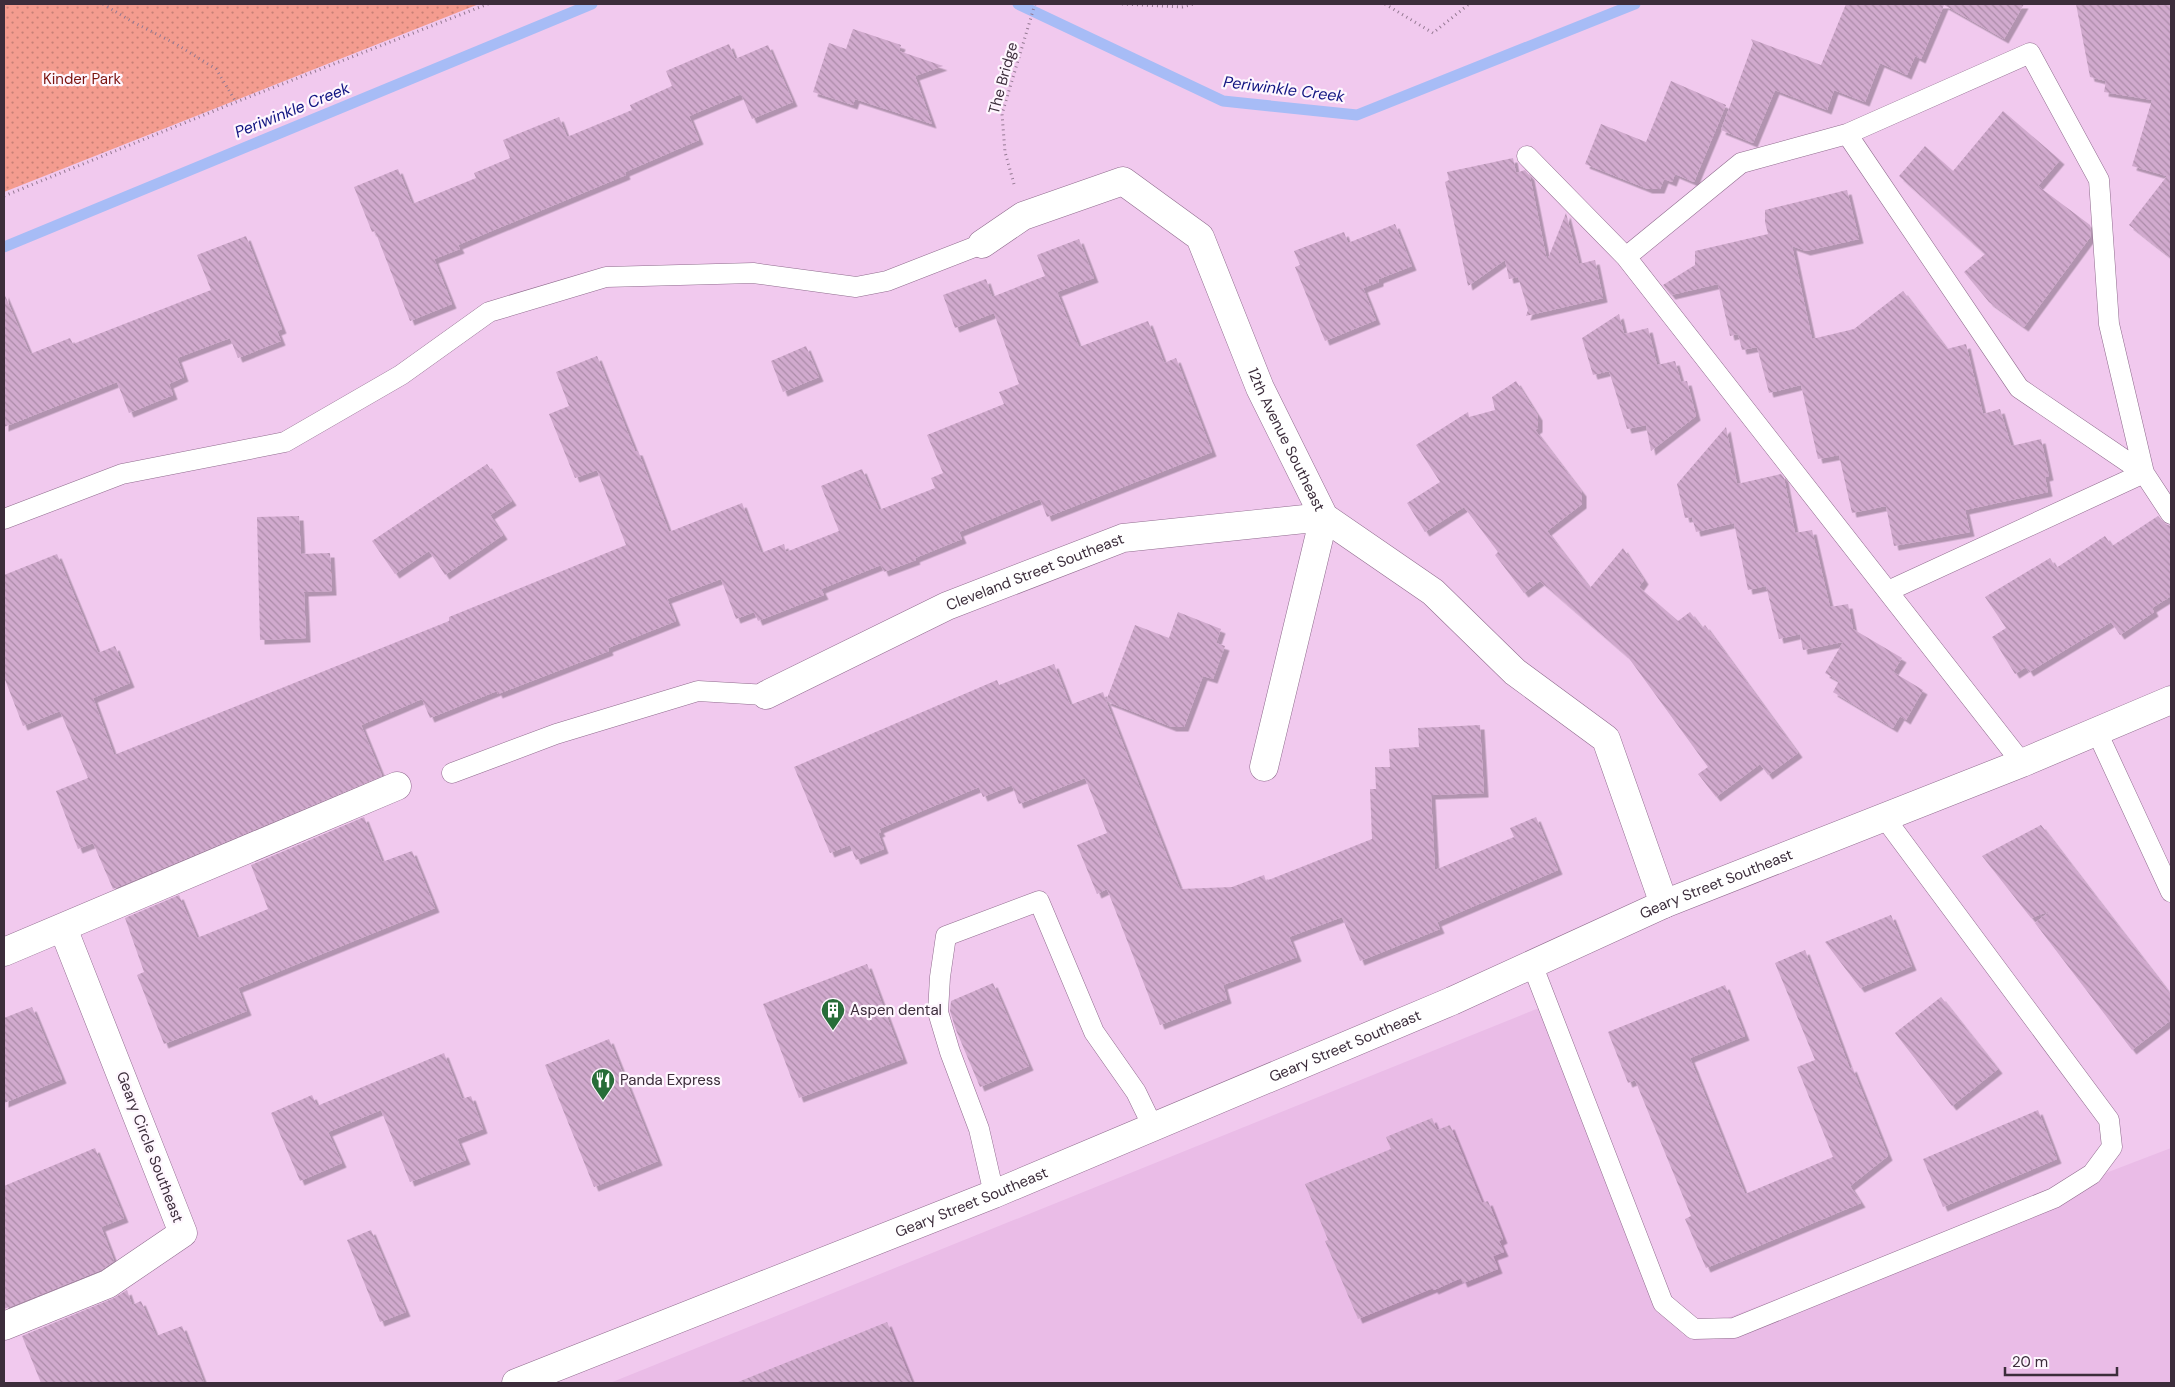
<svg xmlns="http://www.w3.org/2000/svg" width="2175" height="1387" viewBox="0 0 2175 1387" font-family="'DM Sans',sans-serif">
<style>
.built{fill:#eabce7}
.park{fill:url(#park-dots)}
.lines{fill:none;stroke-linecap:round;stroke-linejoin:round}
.stream{stroke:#a7bcf6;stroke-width:11}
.building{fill:url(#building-back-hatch);filter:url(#shadow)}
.service-casing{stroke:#8f6b8d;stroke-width:21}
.minor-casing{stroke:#8f6b8d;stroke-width:29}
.secondary-casing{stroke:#8f6b8d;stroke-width:29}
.path{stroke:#947992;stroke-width:3;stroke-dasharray:1 4;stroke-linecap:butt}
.service{stroke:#fff;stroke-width:20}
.minor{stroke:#fff;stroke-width:28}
.secondary{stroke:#fff;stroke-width:28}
.labels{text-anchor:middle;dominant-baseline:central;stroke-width:4.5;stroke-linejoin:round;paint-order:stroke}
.street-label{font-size:15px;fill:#3c2d3b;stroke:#fef6fe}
.park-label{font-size:15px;fill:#7b1410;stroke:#fef6fe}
.poi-label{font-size:15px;fill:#3c2d3b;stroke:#fef6fe;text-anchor:start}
.water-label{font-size:16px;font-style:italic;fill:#101481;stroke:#fef6fe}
</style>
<defs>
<pattern id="park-dots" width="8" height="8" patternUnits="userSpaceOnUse" patternTransform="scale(1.25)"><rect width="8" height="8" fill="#f49c8f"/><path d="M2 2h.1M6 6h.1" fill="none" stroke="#c78076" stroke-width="1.8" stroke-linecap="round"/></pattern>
<pattern id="building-back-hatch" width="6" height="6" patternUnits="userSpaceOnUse" patternTransform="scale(1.25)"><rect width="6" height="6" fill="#d1aace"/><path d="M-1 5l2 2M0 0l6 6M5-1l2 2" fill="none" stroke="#ab8ba8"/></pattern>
<filter id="shadow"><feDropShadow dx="4.5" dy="4.5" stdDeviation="0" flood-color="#0004"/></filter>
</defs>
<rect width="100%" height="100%" fill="#f1c9ee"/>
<!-- built -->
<path class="built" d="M 1549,1004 L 1683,1335 L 2171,1148 L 2171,1383 L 610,1383 Z"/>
<!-- park -->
<path class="park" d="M 4,4 L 479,4 L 4,192 Z"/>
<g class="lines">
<!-- stream -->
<path class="stream" d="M 1018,4 L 1223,101 L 1357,115 L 1635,4
M 4,247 L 592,4"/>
</g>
<!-- building -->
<path class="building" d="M 1846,4 L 2024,4 L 2004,39 L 1944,5 L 1921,59 L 1915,56 L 1907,75 L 1880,63 L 1865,102 L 1834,90 L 1827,110 L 1775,90 L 1753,143 L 1721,130 L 1753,43 L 1751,39 L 1821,65 Z
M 2076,4 L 2171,4 L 2171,258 L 2129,225 L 2167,176 L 2132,166 L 2152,100 L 2104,92 L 2106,81 L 2090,77 Z
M 853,29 L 901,45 L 899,51 L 943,66 L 915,76 L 932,124 L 855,99 L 853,105 L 813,92 L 829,43 L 846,49 Z
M 729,44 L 735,59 L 768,45 L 793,102 L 752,119 L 741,94 L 689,116 L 699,140 L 625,172 L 626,175 L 458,245 L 460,249 L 434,259 L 452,304 L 410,321 L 375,231 L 372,232 L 354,187 L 398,169 L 412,204 L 476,178 L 474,173 L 510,158 L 503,140 L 559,117 L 567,137 L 632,110 L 630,105 L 672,86 L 666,71 Z
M 1671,81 L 1726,105 L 1694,182 L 1675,174 L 1672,182 L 1664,179 L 1660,189 L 1648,189 L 1585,164 L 1601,124 L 1646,142 Z
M 2003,111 L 2060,160 L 2038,186 L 2090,225 L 2091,236 L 2024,327 L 1989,302 L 1964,272 L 1985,254 L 1899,176 L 1925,146 L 1953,171 Z
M 1513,158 L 1516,173 L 1525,170 L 1530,176 L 1547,261 L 1566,213 L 1579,264 L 1595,260 L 1603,298 L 1526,316 L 1528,310 L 1518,277 L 1509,279 L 1505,260 L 1468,286 L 1445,182 L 1449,180 L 1447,172 Z
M 1847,190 L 1859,239 L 1806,251 L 1792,246 L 1812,339 L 1854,329 L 1903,291 L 1947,349 L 1966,344 L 1983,414 L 2000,409 L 2011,446 L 2041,439 L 2049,476 L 2045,477 L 2048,492 L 1965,510 L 1970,532 L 1894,546 L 1886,506 L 1852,513 L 1839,455 L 1818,459 L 1801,385 L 1769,393 L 1757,347 L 1742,350 L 1738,334 L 1730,336 L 1718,284 L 1671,295 L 1663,285 L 1695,265 L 1695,251 L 1768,234 L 1765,222 L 1765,210 Z
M 1395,224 L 1412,266 L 1379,279 L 1379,282 L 1363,288 L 1376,320 L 1325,341 L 1295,267 L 1300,265 L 1294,251 L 1344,232 L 1348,243 Z
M 246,236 L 282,329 L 277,331 L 281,341 L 238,358 L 230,338 L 177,358 L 184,377 L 169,384 L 173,395 L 129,413 L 117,382 L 4,427 L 4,293 L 30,354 L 70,338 L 73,344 L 211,290 L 197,255 Z
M 1079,239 L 1094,278 L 1057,292 L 1079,347 L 1148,321 L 1164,363 L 1176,358 L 1212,452 L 1047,517 L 1040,499 L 959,532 L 962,539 L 915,558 L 916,560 L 884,572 L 881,565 L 821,589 L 824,595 L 758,621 L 754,612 L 736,619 L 721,579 L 667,599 L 676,621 L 608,648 L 609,651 L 498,694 L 497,691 L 430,718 L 422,699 L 361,725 L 382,776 L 113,889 L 93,843 L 78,849 L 56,791 L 88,778 L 60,711 L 23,726 L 4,677 L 4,575 L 57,554 L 98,653 L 115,646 L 130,683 L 93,698 L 114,755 L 449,621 L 449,617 L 626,545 L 597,470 L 575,478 L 549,414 L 569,406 L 556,372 L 597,356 L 635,451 L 638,451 L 669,532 L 742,503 L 761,553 L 784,544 L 786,552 L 839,531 L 821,486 L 862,469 L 879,510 L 935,488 L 931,478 L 943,473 L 927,435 L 1004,404 L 999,392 L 1019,384 L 994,313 L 955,328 L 943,295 L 986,279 L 992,297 L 1045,276 L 1037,255 Z
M 1619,314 L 1624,334 L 1648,328 L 1657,365 L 1675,361 L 1681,382 L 1687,381 L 1696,416 L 1651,451 L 1646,425 L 1627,429 L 1609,371 L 1593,375 L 1582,338 Z
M 806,346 L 819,377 L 783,392 L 771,361 Z
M 1516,381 L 1538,416 L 1538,428 L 1535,430 L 1582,492 L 1582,504 L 1547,531 L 1590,588 L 1623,548 L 1644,580 L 1639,587 L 1678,621 L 1690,612 L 1702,628 L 1705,625 L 1798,753 L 1768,775 L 1760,764 L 1716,797 L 1698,774 L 1708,767 L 1628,657 L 1540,581 L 1524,593 L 1495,555 L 1498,552 L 1464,507 L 1425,532 L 1407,503 L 1440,482 L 1416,445 L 1468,412 L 1469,417 L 1495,410 L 1492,397 Z
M 1726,427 L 1737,484 L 1781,474 L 1784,478 L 1795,533 L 1812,530 L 1830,607 L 1848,604 L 1853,629 L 1902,658 L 1893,672 L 1923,690 L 1906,720 L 1900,716 L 1893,728 L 1833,692 L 1839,681 L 1825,673 L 1843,642 L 1803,650 L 1800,634 L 1779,639 L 1766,586 L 1748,590 L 1734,523 L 1696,532 L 1692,517 L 1685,518 L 1677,484 Z
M 487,464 L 512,501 L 490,515 L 503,535 L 445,575 L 429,551 L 395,574 L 372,541 Z
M 299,516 L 301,554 L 330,553 L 332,591 L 304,592 L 306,638 L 260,640 L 257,517 Z
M 2158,516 L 2165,524 L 2171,526 L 2171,596 L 2152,608 L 2154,612 L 2120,635 L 2111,622 L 2029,672 L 2026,667 L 2015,674 L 1992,637 L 2006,628 L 1985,597 L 2050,558 L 2056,568 L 2105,536 L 2112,546 Z
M 1178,612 L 1221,629 L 1216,643 L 1225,646 L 1213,679 L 1203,676 L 1184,727 L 1172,727 L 1106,701 L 1180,889 L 1232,887 L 1264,875 L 1266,881 L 1372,839 L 1370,789 L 1376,789 L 1375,767 L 1390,767 L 1389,749 L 1419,747 L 1418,728 L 1480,725 L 1484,793 L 1431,795 L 1435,870 L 1514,837 L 1510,828 L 1536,817 L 1558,870 L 1437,922 L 1440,929 L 1360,961 L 1342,917 L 1289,937 L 1297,957 L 1223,985 L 1227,999 L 1160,1025 L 1107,889 L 1097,894 L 1077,845 L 1107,833 L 1085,778 L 1019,804 L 1012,785 L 983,797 L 979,787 L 879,829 L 881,832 L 878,833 L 884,849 L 856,860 L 850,845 L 830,853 L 794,767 L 997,680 L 999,685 L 1054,664 L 1070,705 L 1103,692 L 1106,701 L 1135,625 L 1169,638 Z
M 364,817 L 382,862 L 412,851 L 435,908 L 238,988 L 247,1011 L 164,1044 L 137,975 L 144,972 L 125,918 L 179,895 L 197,938 L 268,909 L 251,865 Z
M 2041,825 L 2171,995 L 2171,1020 L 2132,1050 L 2035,923 L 2050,911 L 2031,918 L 1982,856 Z
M 1891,915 L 1912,966 L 1860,988 L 1825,942 Z
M 1805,950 L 1850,1069 L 1852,1067 L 1888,1156 L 1850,1186 L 1861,1203 L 1706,1268 L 1685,1219 L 1691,1216 L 1635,1080 L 1628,1083 L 1608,1032 L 1725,985 L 1745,1036 L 1690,1058 L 1745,1194 L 1833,1157 L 1797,1067 L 1815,1060 L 1775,963 Z
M 867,964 L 903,1059 L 799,1098 L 763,1004 Z
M 993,983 L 1029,1066 L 980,1087 L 956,1030 L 950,1011 L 951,1001 Z
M 1941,997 L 1998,1069 L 1952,1106 L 1895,1033 Z
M 32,1007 L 62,1079 L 4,1103 L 4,1018 Z
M 609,1039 L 658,1161 L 594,1187 L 545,1065 Z
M 444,1053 L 462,1099 L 471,1096 L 483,1129 L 457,1139 L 466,1160 L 410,1182 L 381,1110 L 328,1132 L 342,1163 L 300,1181 L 271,1113 L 312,1095 L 317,1106 Z
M 2038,1110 L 2057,1159 L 1943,1207 L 1923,1159 Z
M 1432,1118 L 1437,1130 L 1450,1125 L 1482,1203 L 1488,1201 L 1503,1239 L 1499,1241 L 1504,1252 L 1493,1256 L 1498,1269 L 1463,1283 L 1461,1278 L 1434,1290 L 1433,1288 L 1358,1319 L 1325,1241 L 1328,1240 L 1305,1184 L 1391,1149 L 1386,1137 Z
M 95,1148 L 124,1218 L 101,1227 L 114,1261 L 101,1270 L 4,1309 L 4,1186 Z
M 371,1230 L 406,1312 L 380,1322 L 347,1240 Z
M 127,1290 L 132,1305 L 141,1301 L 156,1336 L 182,1326 L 204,1383 L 41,1383 L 22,1336 L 114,1298 Z
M 887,1322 L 912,1383 L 738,1383 L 738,1382 Z"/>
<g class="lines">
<!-- service casing -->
<g class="service-casing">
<path id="service" d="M 1847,134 L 2019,388 L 2144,473
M 1527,156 L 1626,257
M 4,519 L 122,474 L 285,442 L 401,375 L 489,312 L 606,277 L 753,273 L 856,287 L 887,281 L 982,244
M 1888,591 L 2144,473
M 2097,732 L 2171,892
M 2022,763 L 1626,257 L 1741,163 L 1847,134 L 2030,53 L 2099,180 L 2109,324 L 2144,473 L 2171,514
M 452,773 L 556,734 L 698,691 L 766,695
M 1532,964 L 1663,1303 L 1694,1329 L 1734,1328 L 2054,1198 L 2092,1174 L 2112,1147 L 2109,1120 L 1884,817
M 994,1194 L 979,1129 L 950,1052 L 938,1012 L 940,977 L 946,936 L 1039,901 L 1094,1032 L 1136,1092 L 1153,1127"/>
</g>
<!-- minor casing -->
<g class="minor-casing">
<g id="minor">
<path id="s1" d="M 982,244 L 1023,216 L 1123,181 L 1200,237 L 1260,388 L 1324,517 L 1433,592 L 1515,672 L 1606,739 L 1664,904"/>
<path id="s2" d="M 766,695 L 947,606 L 1123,538 L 1324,517 L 1264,767"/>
<path d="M 4,952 L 397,786"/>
<path d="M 4,1326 L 108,1284 L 183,1233 L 63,928"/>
</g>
</g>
<!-- secondary casing -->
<g class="secondary-casing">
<g id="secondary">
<path id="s3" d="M 516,1383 L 994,1194 L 1452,1001 L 1664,904 L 2022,763 L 2171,700"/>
</g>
</g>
<!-- path -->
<path class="path" d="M 103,4 L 131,21 L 176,44 L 216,69 L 236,102
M 1122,4 L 1182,7 L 1194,4
M 1385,4 L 1433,33 L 1469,4
M 1014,184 L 1005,152 L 1002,114 L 1035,4
M 4,196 L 236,102 L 488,4"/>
<!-- service -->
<use href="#service" class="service"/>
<!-- minor -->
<use href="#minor" class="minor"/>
<!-- secondary -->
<use href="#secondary" class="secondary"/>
</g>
<!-- icons -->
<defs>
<g id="building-pin" transform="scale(1.25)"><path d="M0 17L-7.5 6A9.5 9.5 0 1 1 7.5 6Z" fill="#286d39" stroke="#fef6fe"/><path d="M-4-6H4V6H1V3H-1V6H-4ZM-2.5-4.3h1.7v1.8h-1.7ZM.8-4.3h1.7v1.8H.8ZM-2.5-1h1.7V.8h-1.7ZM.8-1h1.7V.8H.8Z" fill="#fff"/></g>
<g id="restaurant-pin" transform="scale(1.25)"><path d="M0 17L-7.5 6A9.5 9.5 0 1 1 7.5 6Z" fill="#286d39" stroke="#fef6fe"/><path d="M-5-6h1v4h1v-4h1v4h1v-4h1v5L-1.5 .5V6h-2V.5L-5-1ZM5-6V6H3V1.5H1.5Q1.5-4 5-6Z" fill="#fff"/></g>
</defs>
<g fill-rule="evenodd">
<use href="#building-pin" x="833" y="1010"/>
<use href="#restaurant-pin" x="603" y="1080"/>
</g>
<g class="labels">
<!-- street labels -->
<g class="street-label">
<text transform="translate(1003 78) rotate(-75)">The Bridge</text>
<text stroke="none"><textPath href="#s1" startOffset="471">12th Avenue Southeast</textPath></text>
<text stroke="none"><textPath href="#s2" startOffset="296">Cleveland Street Southeast</textPath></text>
<text stroke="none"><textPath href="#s3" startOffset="1300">Geary Street Southeast</textPath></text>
<text stroke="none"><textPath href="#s3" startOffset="895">Geary Street Southeast</textPath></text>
<text transform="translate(150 1147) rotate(69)">Geary Circle Southeast</text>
<text stroke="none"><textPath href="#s3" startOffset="490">Geary Street Southeast</textPath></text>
</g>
<!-- park labels -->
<g class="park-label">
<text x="82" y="79">Kinder Park</text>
</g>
<!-- poi labels -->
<g class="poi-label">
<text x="850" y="1010">Aspen dental</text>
<text x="620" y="1080">Panda Express</text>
</g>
<!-- water labels -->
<g class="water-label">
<text transform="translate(1284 89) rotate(7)">Periwinkle Creek</text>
<text transform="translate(292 110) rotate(-22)">Periwinkle Creek</text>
</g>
</g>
<!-- border -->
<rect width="2175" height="1387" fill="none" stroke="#3c2d3b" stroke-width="10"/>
<!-- scale -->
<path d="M2005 1367v8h112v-8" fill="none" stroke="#3c2d3b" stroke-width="2.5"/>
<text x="2012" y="1367" font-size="15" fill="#3c2d3b" stroke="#fef6fe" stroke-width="4" paint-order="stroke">20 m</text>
</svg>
